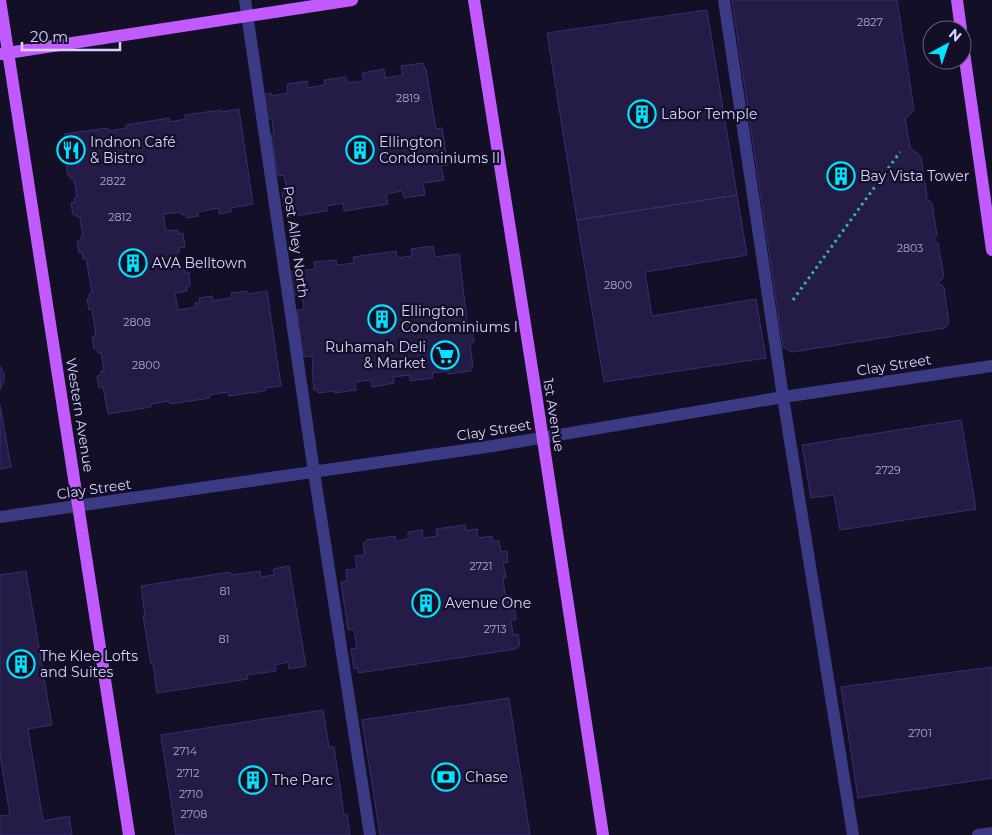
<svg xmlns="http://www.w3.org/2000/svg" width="992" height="835" viewBox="0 0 992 835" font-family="Montserrat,sans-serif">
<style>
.building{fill:#241b47;stroke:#3b2d73}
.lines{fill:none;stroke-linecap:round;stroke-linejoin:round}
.path{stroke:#2fb8b0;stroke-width:3;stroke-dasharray:2.5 4;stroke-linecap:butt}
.minor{stroke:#3d3a85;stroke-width:12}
.major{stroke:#c25bff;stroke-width:12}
.labels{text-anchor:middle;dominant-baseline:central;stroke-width:4.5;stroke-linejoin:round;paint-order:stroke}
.number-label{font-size:11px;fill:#aca6d1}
.poi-label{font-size:14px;fill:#d9d4ff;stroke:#130f26;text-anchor:start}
.street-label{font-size:14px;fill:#d9d4ff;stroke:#130f26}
</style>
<rect width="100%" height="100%" fill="#130f26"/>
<!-- building -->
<path class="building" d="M 732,0 L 897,0 L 914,109 L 908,117 L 905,117 L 910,147 L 921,157 L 927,196 L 926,198 L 932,203 L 937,235 L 933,240 L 938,243 L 944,277 L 938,283 L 944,287 L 949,323 L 945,328 L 792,352 L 783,347 L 743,75 Z
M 707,10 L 737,195 L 577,220 L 547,33 Z
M 423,63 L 425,69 L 426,69 L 436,129 L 442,128 L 448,165 L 441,166 L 444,180 L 423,183 L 425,195 L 404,198 L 402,191 L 386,194 L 388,204 L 344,211 L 343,203 L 327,206 L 327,211 L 289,217 L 288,211 L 285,211 L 282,192 L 287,191 L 284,175 L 278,176 L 271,135 L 274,135 L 272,119 L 268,119 L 263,95 L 271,93 L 271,96 L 288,93 L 287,84 L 307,81 L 308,88 L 325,85 L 324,80 L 346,77 L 347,83 L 364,81 L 362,73 L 384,69 L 385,78 L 403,75 L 401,66 Z
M 239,109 L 253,204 L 231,208 L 231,212 L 219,214 L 219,208 L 198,212 L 198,216 L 187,218 L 186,214 L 182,215 L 181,212 L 163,214 L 166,231 L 178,230 L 179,234 L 183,233 L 185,247 L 179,248 L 180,252 L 177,252 L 180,269 L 185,268 L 185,273 L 189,272 L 190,286 L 186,287 L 187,291 L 175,293 L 178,310 L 196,307 L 195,303 L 200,302 L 199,298 L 212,296 L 213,301 L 232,298 L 231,293 L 247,291 L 247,294 L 267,291 L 281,386 L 265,388 L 265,391 L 229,396 L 228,392 L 209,395 L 210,398 L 170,404 L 169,401 L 151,404 L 151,407 L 108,414 L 103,387 L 99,388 L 97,376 L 101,375 L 101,371 L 104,371 L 101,352 L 98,353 L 98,349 L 94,349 L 92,336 L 96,336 L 92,309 L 89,310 L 87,299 L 89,298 L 89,294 L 92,293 L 86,258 L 83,259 L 82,252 L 79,253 L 77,241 L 81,240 L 81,237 L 83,236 L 80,217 L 77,217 L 76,214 L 73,215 L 71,203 L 75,202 L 74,198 L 77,198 L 74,179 L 71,179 L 70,176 L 68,176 L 66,165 L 68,164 L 64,134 L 108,128 L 109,131 L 126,128 L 126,125 L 169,118 L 170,122 L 185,119 L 185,115 L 221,110 L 222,112 Z
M 737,195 L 747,255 L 645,272 L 652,316 L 756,299 L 766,358 L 604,382 L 577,220 Z
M 433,246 L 435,257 L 459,254 L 468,329 L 472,328 L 474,342 L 470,343 L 473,367 L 470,367 L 471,371 L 448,374 L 448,371 L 432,373 L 433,378 L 410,381 L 410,375 L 393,377 L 394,383 L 372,387 L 371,380 L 355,382 L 356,390 L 334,393 L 334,391 L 318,393 L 317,390 L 314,390 L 312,370 L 313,369 L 312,356 L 303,357 L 297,310 L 304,309 L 302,295 L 293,296 L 290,272 L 315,269 L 314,262 L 336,260 L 337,265 L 354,263 L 353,257 L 396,251 L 397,258 L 412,256 L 411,249 Z
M 0,366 L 4,373 L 4,380 L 0,390 Z
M 0,405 L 11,467 L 0,469 Z
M 961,420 L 976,509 L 840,530 L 834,495 L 811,498 L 802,445 Z
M 465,525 L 466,531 L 477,529 L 478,538 L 492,536 L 492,541 L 499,541 L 501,552 L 507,551 L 508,562 L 503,563 L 506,578 L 503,578 L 505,595 L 508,595 L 510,611 L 515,610 L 516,620 L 511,620 L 513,635 L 518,634 L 520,646 L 516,647 L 516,649 L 358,673 L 358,668 L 354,669 L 351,649 L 357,648 L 354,629 L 348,630 L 341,582 L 347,581 L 346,570 L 357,569 L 355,556 L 365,555 L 363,543 L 366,543 L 366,540 L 395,536 L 396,541 L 408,539 L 408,532 L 422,530 L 423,538 L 437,536 L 436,529 Z
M 289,566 L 306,666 L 289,669 L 288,662 L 275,665 L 276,671 L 247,675 L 248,679 L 157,693 L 153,664 L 151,664 L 143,616 L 145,616 L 141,586 L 230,572 L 231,575 L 260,571 L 261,577 L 274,575 L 273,569 Z
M 26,571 L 52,725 L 28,729 L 43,821 L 69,816 L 72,835 L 0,835 L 0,816 L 10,815 L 0,755 L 0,575 Z
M 992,667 L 992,778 L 858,798 L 841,687 Z
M 509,698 L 530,835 L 380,835 L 362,720 Z
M 323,710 L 329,747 L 334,747 L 344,814 L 347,814 L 350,835 L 176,835 L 161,735 Z"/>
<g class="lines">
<!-- path -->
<path class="path" d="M 793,300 L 900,152"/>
<!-- minor -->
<path class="minor" d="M 245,0 L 314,472 L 370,835
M 724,0 L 783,397 L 853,835
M 0,517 L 493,446 L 783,397 L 992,366
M 978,835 L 992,833"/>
<!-- major -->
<path class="major" d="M 0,0 L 129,835
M 474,0 L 536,394 L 603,835
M 957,0 L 961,30
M 962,38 L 992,250
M 1,54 L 352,0"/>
</g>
<!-- icons -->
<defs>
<g id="building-ring" transform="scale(1.4375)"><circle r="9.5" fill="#130f26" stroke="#00e5ff" stroke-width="1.5"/><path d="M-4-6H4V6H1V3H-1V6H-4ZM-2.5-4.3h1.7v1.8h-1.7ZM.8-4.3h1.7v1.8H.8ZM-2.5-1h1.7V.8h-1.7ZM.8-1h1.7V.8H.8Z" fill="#00e5ff"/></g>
<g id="restaurant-ring" transform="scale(1.4375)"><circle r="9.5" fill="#130f26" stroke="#00e5ff" stroke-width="1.5"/><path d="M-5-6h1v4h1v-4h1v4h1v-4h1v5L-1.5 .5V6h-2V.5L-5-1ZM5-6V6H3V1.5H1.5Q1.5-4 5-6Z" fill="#00e5ff"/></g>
<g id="supermarket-ring" transform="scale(1.4375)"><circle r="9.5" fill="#130f26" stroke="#00e5ff" stroke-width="1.5"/><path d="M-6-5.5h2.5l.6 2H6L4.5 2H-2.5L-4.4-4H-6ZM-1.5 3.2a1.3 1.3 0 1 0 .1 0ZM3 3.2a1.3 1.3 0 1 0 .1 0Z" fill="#00e5ff"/></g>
<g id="bank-ring" transform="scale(1.4375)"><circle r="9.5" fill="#130f26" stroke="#00e5ff" stroke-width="1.5"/><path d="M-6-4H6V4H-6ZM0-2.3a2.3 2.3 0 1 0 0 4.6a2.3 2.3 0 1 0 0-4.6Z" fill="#00e5ff"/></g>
</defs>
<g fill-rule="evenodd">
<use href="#building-ring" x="642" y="114"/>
<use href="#restaurant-ring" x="71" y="150"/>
<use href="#building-ring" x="360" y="150"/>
<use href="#building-ring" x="841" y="176"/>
<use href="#building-ring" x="133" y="263"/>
<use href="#building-ring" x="382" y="319"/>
<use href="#supermarket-ring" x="445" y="355"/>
<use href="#building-ring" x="426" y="603"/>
<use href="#building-ring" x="21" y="664"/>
<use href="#bank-ring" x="446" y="777"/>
<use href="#building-ring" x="253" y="780"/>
</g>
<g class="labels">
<!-- number labels -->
<g class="number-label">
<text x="870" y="22">2827</text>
<text x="408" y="98">2819</text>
<text x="113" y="181">2822</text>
<text x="120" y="217">2812</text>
<text x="910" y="248">2803</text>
<text x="618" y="285">2800</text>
<text x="137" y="322">2808</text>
<text x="146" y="365">2800</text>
<text x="888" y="470">2729</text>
<text x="481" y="566">2721</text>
<text x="225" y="591">81</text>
<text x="495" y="629">2713</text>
<text x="224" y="639">81</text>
<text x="920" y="733">2701</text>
<text x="185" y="751">2714</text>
<text x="188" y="773">2712</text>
<text x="191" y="794">2710</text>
<text x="194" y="814">2708</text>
</g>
<!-- poi labels -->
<g class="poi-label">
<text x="661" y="114">Labor Temple</text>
<text x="90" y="142">Indnon Café<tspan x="90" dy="16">&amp; Bistro</tspan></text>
<text x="379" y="142">Ellington<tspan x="379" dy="16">Condominiums II</tspan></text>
<text x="860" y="176">Bay Vista Tower</text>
<text x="152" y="263">AVA Belltown</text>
<text x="401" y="311">Ellington<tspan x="401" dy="16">Condominiums I</tspan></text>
<text x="426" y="347" text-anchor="end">Ruhamah Deli<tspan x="426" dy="16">&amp; Market</tspan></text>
<text x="445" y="603">Avenue One</text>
<text x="40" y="656">The Klee Lofts<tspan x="40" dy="16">and Suites</tspan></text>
<text x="465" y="777">Chase</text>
<text x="272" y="780">The Parc</text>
</g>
<!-- street labels -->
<g class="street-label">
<text transform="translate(296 242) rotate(82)">Post Alley North</text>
<text transform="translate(894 365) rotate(-9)">Clay Street</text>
<text transform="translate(80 415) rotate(81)">Western Avenue</text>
<text transform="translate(554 415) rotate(81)">1st Avenue</text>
<text transform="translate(494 430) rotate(-9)">Clay Street</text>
<text transform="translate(94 489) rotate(-8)">Clay Street</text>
</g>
</g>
<!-- north arrow -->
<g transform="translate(947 45) rotate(40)"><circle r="24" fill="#130f26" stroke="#625e7d"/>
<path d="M0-4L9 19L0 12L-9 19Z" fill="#00e5ff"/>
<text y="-8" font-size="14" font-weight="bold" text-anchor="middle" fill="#d9d4ff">N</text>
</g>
<!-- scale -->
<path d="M22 42v8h98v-8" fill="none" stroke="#d9d4ff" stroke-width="2.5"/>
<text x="30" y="42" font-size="15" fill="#d9d4ff" stroke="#130f26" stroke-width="4" paint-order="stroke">20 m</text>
</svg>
